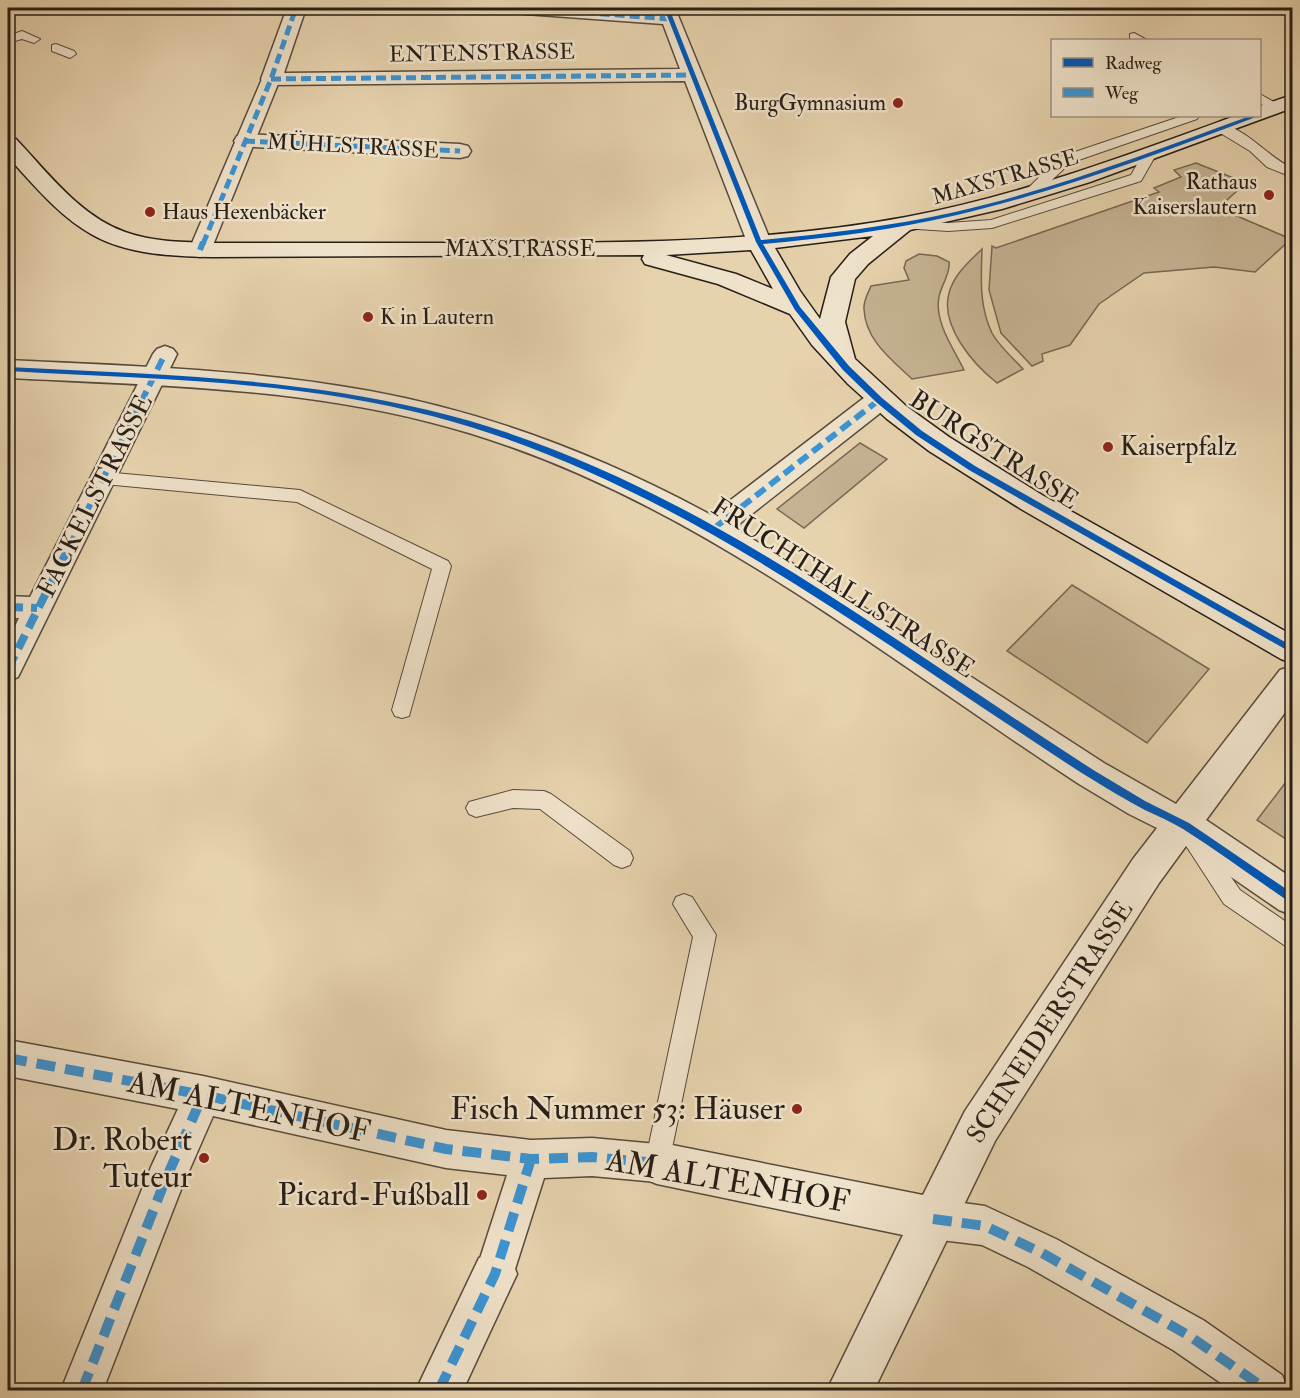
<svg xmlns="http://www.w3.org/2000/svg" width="1300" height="1398" viewBox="0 0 1300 1398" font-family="'IM FELL Double Pica',serif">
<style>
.green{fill:#c6b393;stroke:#766854;stroke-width:1.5}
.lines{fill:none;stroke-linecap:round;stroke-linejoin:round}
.service-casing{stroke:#574b3c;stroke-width:2}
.pedestrian-casing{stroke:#574b3c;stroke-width:3}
.minor-casing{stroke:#574b3c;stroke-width:3}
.secondary-casing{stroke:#271e16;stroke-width:3}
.service{fill:#efe2ca;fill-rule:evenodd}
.pedestrian{fill:#efe2ca;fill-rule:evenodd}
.minor{fill:#efe2ca;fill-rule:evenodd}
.secondary{fill:#efe2ca;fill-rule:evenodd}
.quiet-far3{stroke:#3b94d4;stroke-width:5;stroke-dasharray:10 5;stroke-linecap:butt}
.quiet-far2{stroke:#3b94d4;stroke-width:6;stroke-dasharray:12 6;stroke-linecap:butt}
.quiet-far1{stroke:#3b94d4;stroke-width:8;stroke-dasharray:15 8;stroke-linecap:butt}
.quiet{stroke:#3b94d4;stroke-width:10;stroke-dasharray:19 10;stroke-linecap:butt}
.cycleway-casing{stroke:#efe2ca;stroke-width:4}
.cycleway{fill:#0057b8;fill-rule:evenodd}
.poi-dot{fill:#8f2418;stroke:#efe2ca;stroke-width:2}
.labels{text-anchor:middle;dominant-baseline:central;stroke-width:5;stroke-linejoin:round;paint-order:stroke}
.far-street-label{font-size:22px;fill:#271e16;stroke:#efe2ca}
.far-poi-label{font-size:22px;fill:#271e16;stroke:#efe2ca;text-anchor:end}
.poi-label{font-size:26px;fill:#271e16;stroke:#efe2ca;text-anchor:start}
.street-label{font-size:26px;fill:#271e16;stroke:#efe2ca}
.near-street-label{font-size:32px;fill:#271e16;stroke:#efe2ca}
.near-poi-label{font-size:32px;fill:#271e16;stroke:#efe2ca;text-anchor:end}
</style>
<rect width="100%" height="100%" fill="#e6d2ad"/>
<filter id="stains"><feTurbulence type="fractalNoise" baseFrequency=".00333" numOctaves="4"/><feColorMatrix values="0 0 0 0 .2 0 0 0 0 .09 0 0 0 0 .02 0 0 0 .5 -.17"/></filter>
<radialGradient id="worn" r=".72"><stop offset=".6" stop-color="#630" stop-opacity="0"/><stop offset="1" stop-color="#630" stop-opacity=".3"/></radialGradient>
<!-- green -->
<path class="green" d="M 1196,163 L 1246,183 L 1218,208 L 1291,239 L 1255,272 L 1214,267 L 1144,273 L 1099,304 L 1070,345 L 1042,354 L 1043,361 L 1032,366 L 1001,333 L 989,290 L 992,246 L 996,248 L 1159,192 L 1154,188 L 1181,177 L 1174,170 Z
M 982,249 C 981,278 979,306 992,333 C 999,346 1013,358 1023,369 L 997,383 C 973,364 940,326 949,293 C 954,274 969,262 982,249 Z
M 919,254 L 937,256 L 949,262 C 951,273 941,285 939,297 C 934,322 954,349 964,370 L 912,379 C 892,360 865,340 864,309 C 863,302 868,293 871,286 L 909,280 L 904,268 L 906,261 Z
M 860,443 L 887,459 L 804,528 L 777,509 Z
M 1072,585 L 1209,669 L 1147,743 L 1007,651 Z
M 1292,774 L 1292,843 L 1257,820 Z"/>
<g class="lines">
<!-- service casing -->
<g class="service-casing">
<path id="service" d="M 22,31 L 40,39 L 34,43 L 22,39 L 8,43 L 8,36 Z
M 1134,33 L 1147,40 L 1130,40 L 1130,34 Z
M 56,44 L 74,51 L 76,54 L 70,58 L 52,51 L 52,45 Z
M 1260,94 L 1279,105 L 1281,108 L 1279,111 L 1271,111 L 1260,103 Z
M 1182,116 L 1199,116 L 1197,119 L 1070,163 L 1034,197 L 1024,197 L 1022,194 L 1060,157 Z
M 1222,124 C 1249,131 1268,157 1292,168 L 1292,177 L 1267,167 L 1250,151 L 1217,131 L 1216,128 L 1217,125 Z
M 1150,149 L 1157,153 L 1141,181 L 992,228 L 948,231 L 902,228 L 895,224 L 902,220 L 948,223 L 991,220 L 1131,175 L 1145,150 Z
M 104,472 L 300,490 L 448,561 L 451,566 L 409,716 L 402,718 L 395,716 L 392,710 L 432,569 L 297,502 L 104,484 L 98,482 L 96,478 L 98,474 Z
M 513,790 L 544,791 L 551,794 L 630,851 L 633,858 L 630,865 L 622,868 L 614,865 L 540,809 L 513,808 L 476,817 L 469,814 L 466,808 L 469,802 Z
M 1194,832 L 1201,834 L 1240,890 L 1292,926 L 1292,948 L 1284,945 L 1224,904 L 1183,841 L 1187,834 Z
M 684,894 L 692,897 L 716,935 L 669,1163 L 666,1172 L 657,1175 L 648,1172 L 645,1163 L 693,937 L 673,904 L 676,897 Z"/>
</g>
<!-- pedestrian casing -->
<g class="pedestrian-casing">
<path id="pedestrian" d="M 271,73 L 278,75 L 280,79 L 211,250 L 208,255 L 200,257 L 192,255 L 189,250 L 262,79 L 264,75 Z
M 165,346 L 173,349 L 177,354 L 18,677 L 8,681 L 8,641 L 19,618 L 8,618 L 8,596 L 30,597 L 153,354 L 157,349 Z
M 8,1040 L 203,1076 L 446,1130 L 531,1140 L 592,1138 L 657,1144 L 671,1149 L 676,1163 L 671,1177 L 657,1182 L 592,1176 L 544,1178 L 509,1288 L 495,1294 L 481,1288 L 475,1274 L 507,1175 L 446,1168 L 213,1116 L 182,1187 L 103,1390 L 61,1390 L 151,1167 L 178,1109 L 8,1076 Z
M 933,1199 L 985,1206 L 1056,1239 L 1203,1320 L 1282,1375 L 1288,1390 L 1231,1390 L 1173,1350 L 1028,1267 L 982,1245 L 933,1239 L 919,1233 L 913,1219 L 919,1205 Z"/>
</g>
<!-- minor casing -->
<g class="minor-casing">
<path id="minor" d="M 287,8 L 306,8 L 284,73 L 680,69 L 663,24 L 525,14 L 518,12 L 515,8 L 595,8 L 658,12 L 657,8 L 675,8 L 771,242 L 767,247 L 759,249 L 751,247 L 747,242 L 685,81 L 271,85 L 264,83 L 261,79 Z
M 245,134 L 460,144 L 468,146 L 471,151 L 468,156 L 460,158 L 237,146 L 234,141 L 237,136 Z
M 8,360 C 129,366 251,369 370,391 C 490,413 604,457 711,515 L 869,394 L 879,391 L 889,394 L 893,400 L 889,406 L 734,528 L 840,592 L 1104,763 L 1176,804 L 1280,670 L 1292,666 L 1292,703 L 1206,820 L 1292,878 L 1292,915 L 1279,910 L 1186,846 L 1159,883 L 995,1141 L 874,1390 L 827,1390 L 903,1235 L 657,1184 L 642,1178 L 636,1163 L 642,1148 L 657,1142 L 923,1195 L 965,1111 L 1133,859 L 1157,828 L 1129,814 L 1079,784 C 873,650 673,483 429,422 C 292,387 148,385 8,378 Z
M 495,1252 L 511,1258 L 517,1274 L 463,1390 L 416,1390 L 479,1258 Z"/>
</g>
<!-- secondary casing -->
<g class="secondary-casing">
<path id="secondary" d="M 1292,95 L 1292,108 L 1090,182 L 1002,209 L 910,230 L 868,264 L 855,279 L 845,322 L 855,359 L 906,406 L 949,437 L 1042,495 L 1292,635 L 1292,663 L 1281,659 L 1021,509 L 929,451 L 887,419 L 848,384 L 812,345 L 790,314 L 718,284 L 645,264 L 642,259 L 644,255 L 212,257 C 173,256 127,255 91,234 C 58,215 33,184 8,157 L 8,137 L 16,139 C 48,173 80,216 125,232 C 152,242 184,242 212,243 C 307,243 401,243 495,243 C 632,243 771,242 906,217 C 1019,196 1128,155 1235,116 L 1260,116 L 1260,106 ZM 873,236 L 850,254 L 831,277 L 820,319 L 800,291 L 775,248 ZM 751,250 L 773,289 L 736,274 L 666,255 Z"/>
</g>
<!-- service -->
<use href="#service" class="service"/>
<!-- pedestrian -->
<use href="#pedestrian" class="pedestrian"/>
<!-- minor -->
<use href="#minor" class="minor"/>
<!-- secondary -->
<use href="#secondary" class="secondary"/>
<!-- quiet-far3 -->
<path class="quiet-far3" d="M 525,8 L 670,19
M 271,79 L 693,75
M 245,141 L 460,151
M 203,244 L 271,79 L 296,8"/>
<!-- quiet-far2 -->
<path class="quiet-far2" d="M 200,250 L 203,242
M 713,529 L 879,400
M 69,547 L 165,354"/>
<!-- quiet-far1 -->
<path class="quiet-far1" d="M 8,607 L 37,608
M 8,669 L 70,545"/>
<!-- quiet -->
<path class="quiet" d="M 8,1058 L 203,1095 L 446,1149 L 531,1159 L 592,1157 L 657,1163
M 933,1219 L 985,1226 L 1042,1253 L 1188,1335 L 1267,1390
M 82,1390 L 165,1181 L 203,1095
M 439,1390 L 495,1274 L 531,1159"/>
<!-- cycleway casing -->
<g class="cycleway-casing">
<path id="cycleway" d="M 664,8 L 669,8 L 761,240 C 827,234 892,226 955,212 C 1056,189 1153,151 1250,116 L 1257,116 L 1256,117 C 1158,154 1059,191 957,215 C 893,230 828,238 763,244 L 800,307 L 849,366 L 882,398 L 922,431 L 975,466 L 1292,646 L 1292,653 L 969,470 L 916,435 L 876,402 L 843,370 L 795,310 L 756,242 Z
M 8,367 C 148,374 291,377 428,410 C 678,469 883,636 1095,771 L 1145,801 L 1189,823 L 1292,893 L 1292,902 L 1288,901 C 1253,877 1219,852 1183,829 C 1167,819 1149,813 1132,803 C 1093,781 1055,756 1018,731 C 832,608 650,473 432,416 C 294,380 149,379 8,371 Z"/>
</g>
<!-- cycleway -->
<use href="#cycleway" class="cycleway"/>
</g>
<!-- markers -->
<g class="poi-dot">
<circle cx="898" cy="103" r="6"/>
<circle cx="1269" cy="195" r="6"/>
<circle cx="150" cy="212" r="6"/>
<circle cx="368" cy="317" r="6"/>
<circle cx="1108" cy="447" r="6"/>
<circle cx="797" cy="1109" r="6"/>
<circle cx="204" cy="1158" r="6"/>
<circle cx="482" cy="1195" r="6"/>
</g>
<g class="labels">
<!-- far-street labels -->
<g class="far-street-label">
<text transform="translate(482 53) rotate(-1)">ENTENSTRASSE</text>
<text transform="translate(353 146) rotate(3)">MÜHLSTRASSE</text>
<text transform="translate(1005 177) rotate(-16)">MAXSTRASSE</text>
<text x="520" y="249">MAXSTRASSE</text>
</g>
<!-- far-poi labels -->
<g class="far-poi-label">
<text x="886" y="103">BurgGymnasium</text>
<text x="1257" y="182">Rathaus<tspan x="1257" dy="25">Kaiserslautern</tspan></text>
<text x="162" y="212" text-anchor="start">Haus Hexenbäcker</text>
<text x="380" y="317" text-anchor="start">K in Lautern</text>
</g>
<!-- poi labels -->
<g class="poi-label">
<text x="1120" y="447">Kaiserpfalz</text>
</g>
<!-- street labels -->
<g class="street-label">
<text transform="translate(994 450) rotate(33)">BURGSTRASSE</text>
<text transform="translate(95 496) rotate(-63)">FACKELSTRASSE</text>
<text transform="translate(843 588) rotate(33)">FRUCHTHALLSTRASSE</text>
<text transform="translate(1050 1022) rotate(-57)">SCHNEIDERSTRASSE</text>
</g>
<!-- near-street labels -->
<g class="near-street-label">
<text transform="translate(249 1107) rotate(12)">AM ALTENHOF</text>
<text transform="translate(728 1181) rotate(10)">AM ALTENHOF</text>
</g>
<!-- near-poi labels -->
<g class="near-poi-label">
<text x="785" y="1109">Fisch Nummer 53: Häuser</text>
<text x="192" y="1140">Dr. Robert<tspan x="192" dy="37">Tuteur</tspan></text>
<text x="470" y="1195">Picard-Fußball</text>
</g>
</g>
<!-- margin -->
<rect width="1300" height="1398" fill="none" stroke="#e6d2ad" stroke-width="30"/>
<rect x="9" y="9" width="1282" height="1380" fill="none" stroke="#271e16" stroke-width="3"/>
<rect x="15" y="15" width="1270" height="1368" fill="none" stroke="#271e16" stroke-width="1.5"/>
<!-- legend -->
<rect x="1051" y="39" width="210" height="78" fill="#efe2ca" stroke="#9f9482" stroke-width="1.5"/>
<rect x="1063" y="58" width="30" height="9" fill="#0057b8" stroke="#9f9482" stroke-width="1.5"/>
<text x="1105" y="69" font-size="18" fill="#271e16">Radweg</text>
<rect x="1063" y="88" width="30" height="9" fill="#3b94d4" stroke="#9f9482" stroke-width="1.5"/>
<text x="1105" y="99" font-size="18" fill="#271e16">Weg</text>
<rect width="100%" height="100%" filter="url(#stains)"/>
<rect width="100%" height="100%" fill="url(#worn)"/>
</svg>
